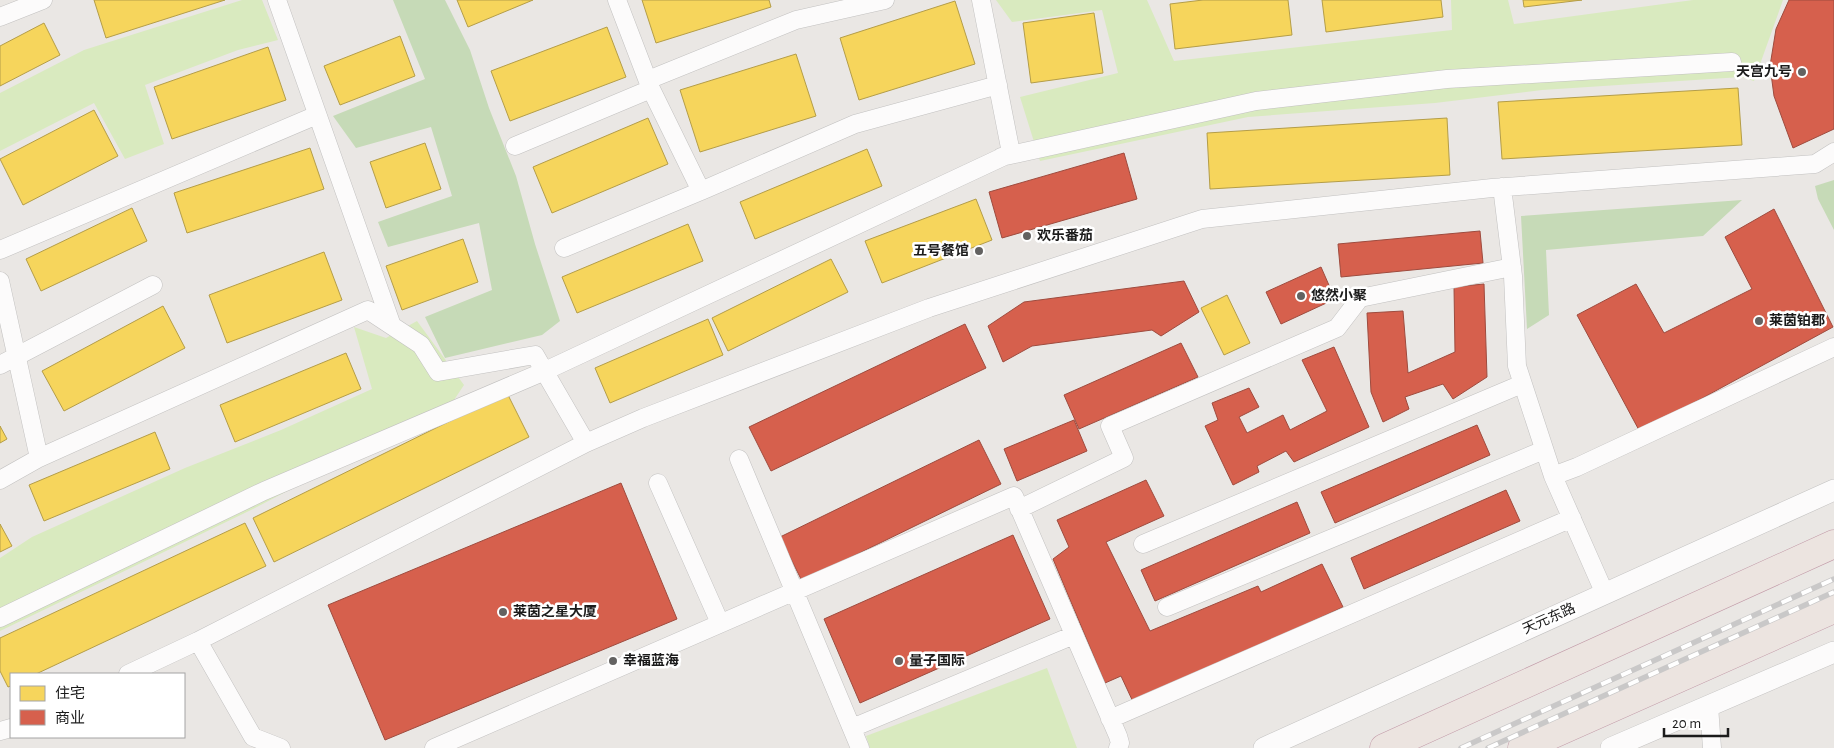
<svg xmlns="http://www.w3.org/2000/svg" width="1834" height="748" viewBox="0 0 1834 748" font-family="'Alegreya Sans','Noto Sans SC',sans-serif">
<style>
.grass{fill:#d9eabf}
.forest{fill:#c6dab7}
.homes{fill:#f6d55c;stroke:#b49d48}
.shops{fill:#d6604d;stroke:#9e4b3e}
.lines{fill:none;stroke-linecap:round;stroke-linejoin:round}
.minor-casing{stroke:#c2c1c0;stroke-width:19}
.tertiary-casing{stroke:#c2c1c0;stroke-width:22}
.trunk-casing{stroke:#c199a7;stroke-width:29}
.minor{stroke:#fcfbfb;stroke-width:18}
.tertiary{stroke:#fcfbfb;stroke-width:21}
.trunk{stroke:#ece4e0;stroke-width:28}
.rail-casing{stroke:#c9c8c8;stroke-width:5.5}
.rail{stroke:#fff;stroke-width:4;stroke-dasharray:11;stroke-linecap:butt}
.poi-dot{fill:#636261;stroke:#fff;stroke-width:2}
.labels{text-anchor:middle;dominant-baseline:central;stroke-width:5;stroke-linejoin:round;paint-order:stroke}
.poi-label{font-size:14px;font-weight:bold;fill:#1b1b1b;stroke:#fff;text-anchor:start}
.street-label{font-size:14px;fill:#1b1b1b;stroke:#fff}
</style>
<rect width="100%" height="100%" fill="#eae7e4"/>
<!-- grass -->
<path class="grass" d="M 242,0 L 262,0 L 278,40 L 238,50 L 145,85 L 164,144 L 125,159 L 94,103 L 0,151 L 0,93 L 84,50 Z
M 996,0 L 1147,0 L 1174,61 L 1452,30 L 1451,0 L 1508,0 L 1514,24 L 1693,0 L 1783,0 L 1754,81 L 1741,77 L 1542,90 L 1435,103 L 1248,117 L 1040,161 L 1020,97 L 1118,73 L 1102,10 L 1012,22 Z
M 417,321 L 464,385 L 450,406 L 251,510 L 0,631 L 0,558 L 32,537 L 185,468 L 281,430 L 372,389 L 354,327 L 386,338 Z
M 1047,668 L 1077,748 L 870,748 L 866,736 Z"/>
<!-- forest -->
<path class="forest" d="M 393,0 L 445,0 L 470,50 L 489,108 L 516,176 L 535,244 L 560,321 L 542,335 L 445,358 L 425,317 L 492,290 L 479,223 L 388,247 L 378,222 L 452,196 L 431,127 L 356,148 L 333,116 L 425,79 Z
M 1834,180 L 1834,230 L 1818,199 L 1815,186 Z
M 1742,200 L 1703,236 L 1546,250 L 1549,315 L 1527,329 L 1521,216 Z"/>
<!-- homes -->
<path class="homes" d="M 94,0 L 225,0 L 106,38 Z
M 457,0 L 533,0 L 468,27 Z
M 642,0 L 769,0 L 771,7 L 656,43 Z
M 1203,0 L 1288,0 L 1292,35 L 1175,49 L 1170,4 Z
M 1322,0 L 1441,0 L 1443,17 L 1326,32 Z
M 1523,0 L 1582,0 L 1524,7 Z
M 955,1 L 975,64 L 859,100 L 840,38 Z
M 1094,13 L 1103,73 L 1031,83 L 1023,23 Z
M 44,23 L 60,55 L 0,86 L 0,46 Z
M 607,27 L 626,77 L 510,121 L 491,71 Z
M 400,36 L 415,76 L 340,105 L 324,66 Z
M 268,47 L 286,100 L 172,139 L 154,87 Z
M 796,54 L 816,116 L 700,152 L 680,90 Z
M 1738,88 L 1742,145 L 1502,159 L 1498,102 Z
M 94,110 L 118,156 L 23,205 L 0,159 Z
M 648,118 L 668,164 L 552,213 L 533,167 Z
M 1447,118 L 1450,175 L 1210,189 L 1207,133 Z
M 425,143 L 441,189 L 386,208 L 370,162 Z
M 310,148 L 324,189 L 187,233 L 174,193 Z
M 867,149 L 882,186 L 755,239 L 740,202 Z
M 976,199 L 992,240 L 882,283 L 865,241 Z
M 132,208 L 147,241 L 41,291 L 26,259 Z
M 688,224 L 703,261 L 577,313 L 562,277 Z
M 463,239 L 478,282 L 402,310 L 386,266 Z
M 324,252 L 342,300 L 227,343 L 209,295 Z
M 831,259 L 848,292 L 728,351 L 712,318 Z
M 1227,295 L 1250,343 L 1224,355 L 1201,308 Z
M 163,306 L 185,348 L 64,411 L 42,371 Z
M 708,319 L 723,355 L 610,403 L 595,368 Z
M 346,353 L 361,389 L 235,442 L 220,405 Z
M 507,393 L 529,437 L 274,562 L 253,518 Z
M 0,426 L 7,439 L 0,443 Z
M 155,432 L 170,469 L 44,521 L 29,485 Z
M 245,523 L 266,566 L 36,674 L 11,674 L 11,686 L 8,687 L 0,671 L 0,638 Z
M 0,524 L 12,546 L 0,552 Z"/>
<!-- shops -->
<path class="shops" d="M 1789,0 L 1834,0 L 1834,129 L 1793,148 L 1774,96 L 1770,66 L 1776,29 Z
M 1124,153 L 1137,199 L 1002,238 L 989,192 Z
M 1774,209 L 1833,327 L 1640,432 L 1577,315 L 1636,284 L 1664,333 L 1752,289 L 1725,237 Z
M 1480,231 L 1483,263 L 1341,277 L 1338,244 Z
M 1321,267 L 1335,299 L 1281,324 L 1266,292 Z
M 1184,281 L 1199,312 L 1161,336 L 1152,330 L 1032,346 L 1003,362 L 988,326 L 1024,302 Z
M 1484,284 L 1487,377 L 1453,399 L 1443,384 L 1405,397 L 1409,409 L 1383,422 L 1371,392 L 1367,313 L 1403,311 L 1408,373 L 1455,352 L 1454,287 Z
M 965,324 L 986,368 L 771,471 L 749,427 Z
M 1181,343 L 1198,377 L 1079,429 L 1064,395 Z
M 1334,347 L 1369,427 L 1294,462 L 1286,451 L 1257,466 L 1259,472 L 1233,485 L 1205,426 L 1218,420 L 1212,403 L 1249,388 L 1259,407 L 1239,417 L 1247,433 L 1283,415 L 1290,430 L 1327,411 L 1302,360 Z
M 1074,420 L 1087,451 L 1017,481 L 1004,449 Z
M 1477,425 L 1490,455 L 1335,523 L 1321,492 Z
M 979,440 L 1001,484 L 802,581 L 780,537 Z
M 1146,480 L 1164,516 L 1106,542 L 1150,631 L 1258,586 L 1261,592 L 1322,564 L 1343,607 L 1134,704 L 1121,676 L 1105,683 L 1053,559 L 1069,547 L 1057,520 Z
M 621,483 L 677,619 L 385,740 L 328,605 Z
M 1506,490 L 1520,521 L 1364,589 L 1351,558 Z
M 1297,502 L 1310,533 L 1155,601 L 1141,570 Z
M 1013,535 L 1050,619 L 860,703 L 824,619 Z"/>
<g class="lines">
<!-- minor casing -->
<g class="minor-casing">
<path id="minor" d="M 277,0 L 392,326
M 617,0 L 651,89 L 701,191 L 855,124 L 998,85
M 0,17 L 43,0
M 648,80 L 796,20 L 885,0
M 515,146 L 651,89
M 1001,157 L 1256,101 L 1447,79 L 1732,62
M 1502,187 L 1513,276 L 1517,366 L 1553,476
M 564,248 L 701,191
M 0,250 L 317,115
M 0,281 L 39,458 L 368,310 L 421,345 L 438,372 L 535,355 L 586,443
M 0,365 L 153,285
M 739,459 L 860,748
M 0,480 L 39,458
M 658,483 L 720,623
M 1019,509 L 1124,458 L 1110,426 L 1337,328 L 1360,298 L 1512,267
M 1143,544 L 1522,384
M 1605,594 L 1553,476 L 1577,467 L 1834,347
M 1167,607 L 1544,450
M 0,618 L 264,491 L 545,371 L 1011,153 L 981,0
M 198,641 L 253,737 L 281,748
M 128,674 L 198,641 L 586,443 L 643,418 L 929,308 L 1202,219 L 1492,188 L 1815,164 L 1834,152
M 1709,706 L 1712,748
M 1110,719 L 1572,518
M 852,728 L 1074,635
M 0,731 L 11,728
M 434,748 L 1014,496 L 1118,736 L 1120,743 L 1118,748"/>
</g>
<!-- tertiary casing -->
<g class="tertiary-casing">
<path id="tertiary" d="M 1264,748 L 1834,490
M 1611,748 L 1834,652"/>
</g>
<!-- trunk casing -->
<g class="trunk-casing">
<path id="trunk" d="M 1384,748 L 1834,544
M 1522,748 L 1834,609"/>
</g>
<!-- minor -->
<use href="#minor" class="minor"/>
<!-- tertiary -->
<use href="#tertiary" class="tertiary"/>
<!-- trunk -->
<use href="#trunk" class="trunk"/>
<!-- rail casing -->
<g class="rail-casing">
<path id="rail" d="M 1461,748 L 1834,579
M 1488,748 L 1834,592"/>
</g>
<!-- rail -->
<use href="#rail" class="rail"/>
</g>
<!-- markers -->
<g class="poi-dot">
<circle cx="1802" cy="72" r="5"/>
<circle cx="1027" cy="236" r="5"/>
<circle cx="979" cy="251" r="5"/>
<circle cx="1301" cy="296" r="5"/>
<circle cx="1759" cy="321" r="5"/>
<circle cx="503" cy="612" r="5"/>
<circle cx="613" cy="661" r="5"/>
<circle cx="899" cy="661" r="5"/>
</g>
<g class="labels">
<!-- poi labels -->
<g class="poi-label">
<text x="1792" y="72" text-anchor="end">天宫九号</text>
<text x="1037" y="236">欢乐番茄</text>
<text x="969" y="251" text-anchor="end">五号餐馆</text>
<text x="1311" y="296">悠然小聚</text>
<text x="1769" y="321">莱茵铂郡</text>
<text x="513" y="612">莱茵之星大厦</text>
<text x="623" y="661">幸福蓝海</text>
<text x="909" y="661">量子国际</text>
</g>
<!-- street labels -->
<g class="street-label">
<text transform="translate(1549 619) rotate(-24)">天元东路</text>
</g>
</g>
<!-- legend -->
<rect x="10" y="673" width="175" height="65" fill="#ffffff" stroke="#a4a4a4"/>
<rect x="20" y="686" width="25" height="15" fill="#f6d55c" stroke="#a4a4a4"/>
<text x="55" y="698" font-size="15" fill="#1b1b1b">住宅</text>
<rect x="20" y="710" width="25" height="15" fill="#d6604d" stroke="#a4a4a4"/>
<text x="55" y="723" font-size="15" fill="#1b1b1b">商业</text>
<!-- scale -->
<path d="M1664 728v8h64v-8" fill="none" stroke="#1b1b1b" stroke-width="2.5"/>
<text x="1672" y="728" font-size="15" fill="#1b1b1b" stroke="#ffffff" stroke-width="4" paint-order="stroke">20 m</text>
</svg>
